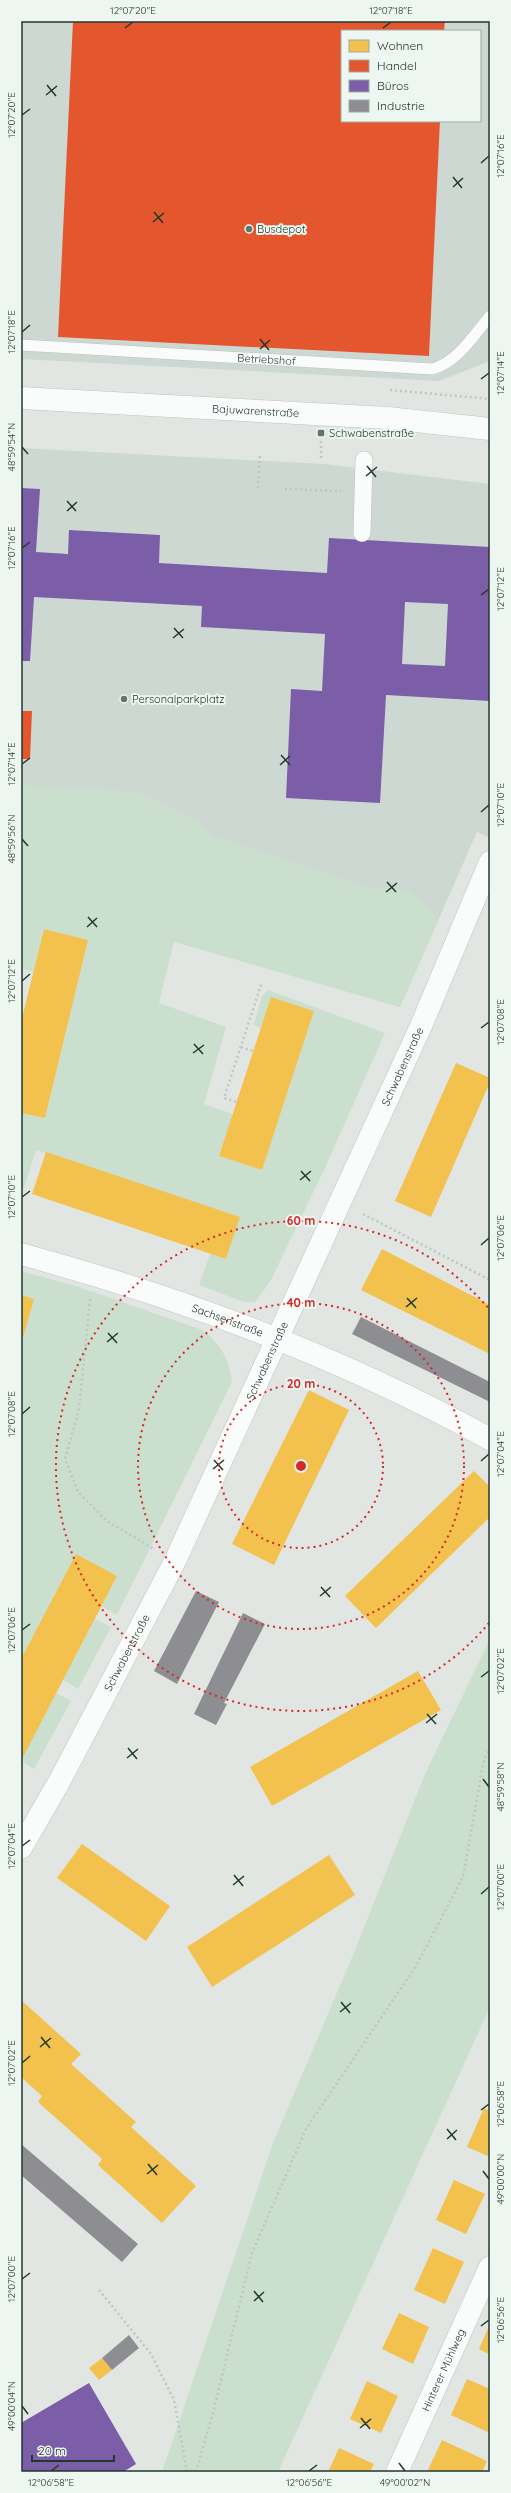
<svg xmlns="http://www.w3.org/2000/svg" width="511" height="2493" viewBox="0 0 511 2493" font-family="Quicksand,sans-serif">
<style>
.built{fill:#ced8d2}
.green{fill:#cadfce}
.homes{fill:#f2c14e}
.shops{fill:#e4572e}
.offices{fill:#7b5ea7;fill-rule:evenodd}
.industry{fill:#8d8d92}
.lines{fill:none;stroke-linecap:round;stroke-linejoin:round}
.service-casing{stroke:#bec3c0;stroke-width:12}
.pedestrian-casing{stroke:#bec3c0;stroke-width:18}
.minor-casing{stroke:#bec3c0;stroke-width:23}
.tertiary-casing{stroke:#bec3c0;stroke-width:23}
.path{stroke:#bfc6c3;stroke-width:2.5;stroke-dasharray:2 3;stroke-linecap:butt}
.service{stroke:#fafbfb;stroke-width:11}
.pedestrian{stroke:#fafbfb;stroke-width:17}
.minor{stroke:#fafbfb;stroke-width:22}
.tertiary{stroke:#fafbfb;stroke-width:22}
.ticks{fill:none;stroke:#20382e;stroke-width:1.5}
.ring{fill:none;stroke:#d62828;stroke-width:2;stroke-dasharray:2 4}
.poi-dot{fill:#64756d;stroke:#eef6f1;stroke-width:1.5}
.labels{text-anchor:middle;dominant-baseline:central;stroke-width:4;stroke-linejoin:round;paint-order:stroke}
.poi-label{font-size:11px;fill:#20382e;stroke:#eef6f1;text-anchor:start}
.street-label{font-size:11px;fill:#20382e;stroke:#eef6f1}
.centre{fill:#d62828;stroke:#eef6f1;stroke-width:2}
.ring-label{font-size:12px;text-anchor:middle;font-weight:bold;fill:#d62828;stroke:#eef6f1;stroke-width:4;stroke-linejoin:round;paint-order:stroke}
.neatline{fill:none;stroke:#20382e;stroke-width:1.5}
.ticks-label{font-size:10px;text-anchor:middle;fill:#20382e}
</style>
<rect width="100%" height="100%" fill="#e1e6e3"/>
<!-- built -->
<path class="built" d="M 21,21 L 73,21 L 429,355 L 440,121 L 480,121 L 480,31 L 444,31 L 445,21 L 490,21 L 490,361 L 439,381 L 21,359 Z
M 21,448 L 324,464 L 490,484 L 490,838 L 477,832 L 400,1007 L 21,895 Z"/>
<!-- green -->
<path class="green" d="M 21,785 L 137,792 L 198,821 L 214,836 L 372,889 C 410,885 415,893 438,921 L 400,1007 L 174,942 L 159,1003 L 226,1027 L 204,1104 L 233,1114 L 219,1156 L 262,1170 L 314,1011 L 271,997 L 261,1028 L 254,1025 L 262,996 L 268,990 L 385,1033 L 324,1170 L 270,1282 L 255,1302 L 244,1302 L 199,1285 L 210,1254 L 226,1259 L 240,1217 L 36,1150 L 21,1197 L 21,1113 L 45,1118 L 88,940 L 44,929 L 33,972 L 21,969 Z
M 21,1271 L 79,1287 L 205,1331 C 223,1349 228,1357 232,1382 L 117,1615 L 101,1606 L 117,1576 L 76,1554 L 21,1659 L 21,1347 L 34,1299 L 21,1295 Z
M 95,1619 L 111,1627 L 78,1689 L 63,1680 Z
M 490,1639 L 490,2007 L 278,2472 L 162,2472 L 273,2143 L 353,1955 L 425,1774 Z
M 56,1693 L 71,1701 L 34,1769 L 21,1760 Z"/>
<!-- homes -->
<path class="homes" d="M 44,929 L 88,940 L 45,1118 L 21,1113 L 21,1022 Z
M 271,997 L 314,1011 L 262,1170 L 219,1156 Z
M 456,1063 L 490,1078 L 490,1082 L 431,1217 L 395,1201 Z
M 46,1152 L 240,1217 L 226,1259 L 32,1194 Z
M 382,1249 L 490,1305 L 490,1354 L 361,1290 Z
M 21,1295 L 34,1299 L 21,1345 Z
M 309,1390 L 349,1410 L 274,1565 L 232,1544 Z
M 474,1471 L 490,1487 L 490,1517 L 376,1628 L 345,1596 Z
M 76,1554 L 117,1576 L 21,1761 L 21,1659 Z
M 418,1671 L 441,1710 L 272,1806 L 250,1767 Z
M 82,1844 L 170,1906 L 146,1941 L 57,1878 Z
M 329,1855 L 355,1895 L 212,1987 L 187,1947 Z
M 21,2000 L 81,2054 L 71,2064 L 136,2122 L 131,2127 L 196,2186 L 162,2223 L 98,2165 L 102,2159 L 38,2102 L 42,2096 L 21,2077 Z
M 484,2108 L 490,2111 L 490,2157 L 467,2147 Z
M 454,2180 L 485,2194 L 466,2234 L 436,2220 Z
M 433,2248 L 464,2262 L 445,2304 L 414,2290 Z
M 399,2313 L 429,2327 L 413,2364 L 382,2349 Z
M 490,2324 L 490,2355 L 479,2349 Z
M 102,2358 L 112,2370 L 99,2380 L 89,2368 Z
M 467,2379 L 490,2389 L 490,2433 L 451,2415 Z
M 367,2381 L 398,2396 L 381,2433 L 350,2419 Z
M 442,2440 L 487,2461 L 482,2472 L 427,2472 Z
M 339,2448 L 374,2464 L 370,2472 L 328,2472 Z"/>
<!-- shops -->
<path class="shops" d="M 73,21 L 445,21 L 444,31 L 342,31 L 342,121 L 440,121 L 429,356 L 58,337 Z
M 21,711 L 32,711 L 30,759 L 21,759 Z"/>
<!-- offices -->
<path class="offices" d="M 21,488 L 40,489 L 36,552 L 68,554 L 69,530 L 160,535 L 159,563 L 327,573 L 329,538 L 490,547 L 490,701 L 386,695 L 380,803 L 286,798 L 291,689 L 322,691 L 325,634 L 201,627 L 202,606 L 34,597 L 30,661 L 21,661 ZM 405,602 L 448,604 L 445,666 L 402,664 Z
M 89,2383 L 136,2464 L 123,2472 L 21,2472 L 21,2423 Z"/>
<!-- industry -->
<path class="industry" d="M 361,1317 L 490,1382 L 490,1402 L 352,1334 Z
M 196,1591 L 219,1602 L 177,1684 L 154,1671 Z
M 243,1613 L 265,1624 L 224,1703 L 227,1704 L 216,1725 L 194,1714 Z
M 21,2144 L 138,2244 L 122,2262 L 21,2175 Z
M 129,2335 L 139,2348 L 112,2370 L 102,2358 Z"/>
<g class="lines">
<!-- service casing -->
<g class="service-casing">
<g id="service">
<path id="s1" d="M 21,345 L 432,369 C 458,362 473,336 490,316"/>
</g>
</g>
<!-- pedestrian casing -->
<g class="pedestrian-casing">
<path id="pedestrian" d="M 362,533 L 364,460"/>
</g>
<!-- minor casing -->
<g class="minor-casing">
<g id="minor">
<path id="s2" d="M 21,1254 C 183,1298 343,1358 490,1439"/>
<path id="s3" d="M 21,1848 L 59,1782 L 175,1561 L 421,1026 L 490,862"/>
<path id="s4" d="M 397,2472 L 490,2267"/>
</g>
</g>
<!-- tertiary casing -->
<g class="tertiary-casing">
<g id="tertiary">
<path id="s5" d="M 21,398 L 388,418 L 490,429"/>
</g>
</g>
<!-- path -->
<path class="path" d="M 390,390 L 490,399
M 321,458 L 321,439
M 258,488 L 260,454
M 285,489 L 341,491
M 241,1047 L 253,1051
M 236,1102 L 224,1098 L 262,982
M 363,1214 L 490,1280
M 90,1299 L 79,1409 L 65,1459 L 78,1492 L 107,1521 L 154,1549
M 99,2290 L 151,2354 L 174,2400 L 187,2472
M 196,2472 L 214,2409 L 252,2253 L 306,2129 L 416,1966 L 463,1877 L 483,1765 L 490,1746"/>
<!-- service -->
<use href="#service" class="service"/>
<!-- pedestrian -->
<use href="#pedestrian" class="pedestrian"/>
<!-- minor -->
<use href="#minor" class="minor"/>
<!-- tertiary -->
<use href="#tertiary" class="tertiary"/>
</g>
<!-- ticks -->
<path class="ticks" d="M 125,28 L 133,22M 383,28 L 391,22M 47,85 L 56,96M 46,95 L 57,86M 22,115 L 30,109M 481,163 L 489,156M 453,177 L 462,188M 453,187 L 463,178M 154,212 L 163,223M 153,222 L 164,213M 22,332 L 30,325M 260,339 L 269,350M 260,349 L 270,340M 481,379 L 489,373M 22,447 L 28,454M 367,466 L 376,477M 366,476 L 377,467M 67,501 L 76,511M 67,511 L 77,502M 22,548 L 30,542M 481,595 L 489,589M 174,628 L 183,638M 173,638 L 184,629M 281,755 L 290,765M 22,764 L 30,758M 280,765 L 290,756M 481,812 L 489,805M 22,839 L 28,846M 387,882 L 396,892M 386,892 L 397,883M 88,917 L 97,927M 87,927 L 97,918M 22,981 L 30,974M 481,1028 L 489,1022M 194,1044 L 203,1054M 193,1053 L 204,1045M 301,1171 L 310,1181M 300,1180 L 311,1171M 22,1197 L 30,1191M 481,1245 L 489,1238M 407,1298 L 416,1308M 406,1307 L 417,1298M 108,1333 L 117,1343M 107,1342 L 118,1333M 22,1414 L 30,1407M 214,1460 L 223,1470M 481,1461 L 489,1454M 213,1469 L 224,1460M 321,1587 L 330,1597M 320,1596 L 331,1587M 22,1630 L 30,1624M 481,1677 L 489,1671M 427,1714 L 436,1724M 426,1723 L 437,1714M 128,1748 L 137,1759M 127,1758 L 138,1749M 483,1779 L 489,1787M 22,1846 L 30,1840M 234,1875 L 243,1886M 233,1885 L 244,1876M 481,1894 L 489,1887M 341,2002 L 350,2013M 340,2012 L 351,2003M 41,2037 L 50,2048M 40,2047 L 51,2038M 22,2063 L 30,2056M 481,2110 L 489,2104M 447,2129 L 456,2140M 447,2139 L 457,2130M 148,2164 L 157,2175M 483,2171 L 489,2179M 147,2174 L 158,2165M 22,2279 L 30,2273M 254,2291 L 263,2302M 254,2301 L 264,2292M 481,2326 L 489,2320M 22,2406 L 28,2414M 361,2418 L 370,2429M 360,2428 L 371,2419M 399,2463 L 405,2471M 51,2471 L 59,2465M 309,2471 L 317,2465"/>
<!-- distance rings -->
<g class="ring">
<circle cx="301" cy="1466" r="82"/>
<circle cx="301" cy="1466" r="163"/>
<path d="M489 1623A245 245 0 1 1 489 1309"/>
</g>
<!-- markers -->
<g class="poi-dot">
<circle cx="249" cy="229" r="4"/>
<rect x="317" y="429" width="8" height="8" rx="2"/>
<circle cx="124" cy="699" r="4"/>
</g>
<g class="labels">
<!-- poi labels -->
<g class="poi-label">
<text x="257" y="229">Busdepot</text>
<text x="329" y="433">Schwabenstraße</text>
<text x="132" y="699">Personalparkplatz</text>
</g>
<!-- street labels -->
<g class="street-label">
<text stroke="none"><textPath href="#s1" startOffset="246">Betriebshof</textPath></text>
<text stroke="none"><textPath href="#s5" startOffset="235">Bajuwarenstraße</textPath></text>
<text stroke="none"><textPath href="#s3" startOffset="870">Schwabenstraße</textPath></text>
<text stroke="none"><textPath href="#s2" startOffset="217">Sachsenstraße</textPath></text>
<text stroke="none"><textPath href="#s3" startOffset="546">Schwabenstraße</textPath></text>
<text stroke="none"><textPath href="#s3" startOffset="222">Schwabenstraße</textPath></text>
<text stroke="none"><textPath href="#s4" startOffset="112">Hinterer Mühlweg</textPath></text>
</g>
</g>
<circle cx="301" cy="1466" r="6" class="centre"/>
<g class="ring-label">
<text x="301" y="1225">60 m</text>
<text x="301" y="1307">40 m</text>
<text x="301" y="1388">20 m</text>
</g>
<!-- border -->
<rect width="511" height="2493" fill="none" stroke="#eef6f1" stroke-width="44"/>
<!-- legend -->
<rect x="341" y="30" width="140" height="92" fill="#eef6f1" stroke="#9caaa3"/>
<rect x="349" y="40" width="20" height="12" fill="#f2c14e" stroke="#9caaa3"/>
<text x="377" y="50" font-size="12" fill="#20382e">Wohnen</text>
<rect x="349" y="60" width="20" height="12" fill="#e4572e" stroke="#9caaa3"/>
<text x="377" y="70" font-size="12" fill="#20382e">Handel</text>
<rect x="349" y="80" width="20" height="12" fill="#7b5ea7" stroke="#9caaa3"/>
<text x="377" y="90" font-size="12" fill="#20382e">Büros</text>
<rect x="349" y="100" width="20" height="12" fill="#8d8d92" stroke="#9caaa3"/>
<text x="377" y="110" font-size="12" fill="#20382e">Industrie</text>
<!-- scale -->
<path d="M32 2455v6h82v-6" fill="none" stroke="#20382e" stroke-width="2"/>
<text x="38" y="2455" font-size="12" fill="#20382e" stroke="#eef6f1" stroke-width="3" paint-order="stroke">20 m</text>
<rect x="22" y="22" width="467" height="2449" class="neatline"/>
<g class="ticks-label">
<text x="133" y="14">12°07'20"E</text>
<text x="391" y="14">12°07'18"E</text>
<text transform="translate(11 115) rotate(-90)" y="4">12°07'20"E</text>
<text transform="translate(500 156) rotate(-90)" y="4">12°07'16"E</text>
<text transform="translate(11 332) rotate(-90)" y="4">12°07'18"E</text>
<text transform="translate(500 373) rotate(-90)" y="4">12°07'14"E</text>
<text transform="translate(11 447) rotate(-90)" y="4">48°59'54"N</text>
<text transform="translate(11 548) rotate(-90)" y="4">12°07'16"E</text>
<text transform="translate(500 589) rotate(-90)" y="4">12°07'12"E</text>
<text transform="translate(11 764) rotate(-90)" y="4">12°07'14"E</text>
<text transform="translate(500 805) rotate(-90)" y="4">12°07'10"E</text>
<text transform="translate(11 839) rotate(-90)" y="4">48°59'56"N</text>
<text transform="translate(11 981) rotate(-90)" y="4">12°07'12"E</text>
<text transform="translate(500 1022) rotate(-90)" y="4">12°07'08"E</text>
<text transform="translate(11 1197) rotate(-90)" y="4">12°07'10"E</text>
<text transform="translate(500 1238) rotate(-90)" y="4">12°07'06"E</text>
<text transform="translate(11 1414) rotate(-90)" y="4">12°07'08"E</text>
<text transform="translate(500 1454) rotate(-90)" y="4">12°07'04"E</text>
<text transform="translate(11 1630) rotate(-90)" y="4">12°07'06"E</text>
<text transform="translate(500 1671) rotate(-90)" y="4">12°07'02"E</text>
<text transform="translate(500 1787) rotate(-90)" y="4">48°59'58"N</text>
<text transform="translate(11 1846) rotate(-90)" y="4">12°07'04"E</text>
<text transform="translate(500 1887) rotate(-90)" y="4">12°07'00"E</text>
<text transform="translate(11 2063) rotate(-90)" y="4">12°07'02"E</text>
<text transform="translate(500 2104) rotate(-90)" y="4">12°06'58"E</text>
<text transform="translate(500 2179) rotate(-90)" y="4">49°00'00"N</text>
<text transform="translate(11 2279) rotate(-90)" y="4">12°07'00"E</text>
<text transform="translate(500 2320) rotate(-90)" y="4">12°06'56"E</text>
<text transform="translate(11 2406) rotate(-90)" y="4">49°00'04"N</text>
<text x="51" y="2486">12°06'58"E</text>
<text x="309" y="2486">12°06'56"E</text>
<text x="405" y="2486">49°00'02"N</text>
</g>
</svg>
